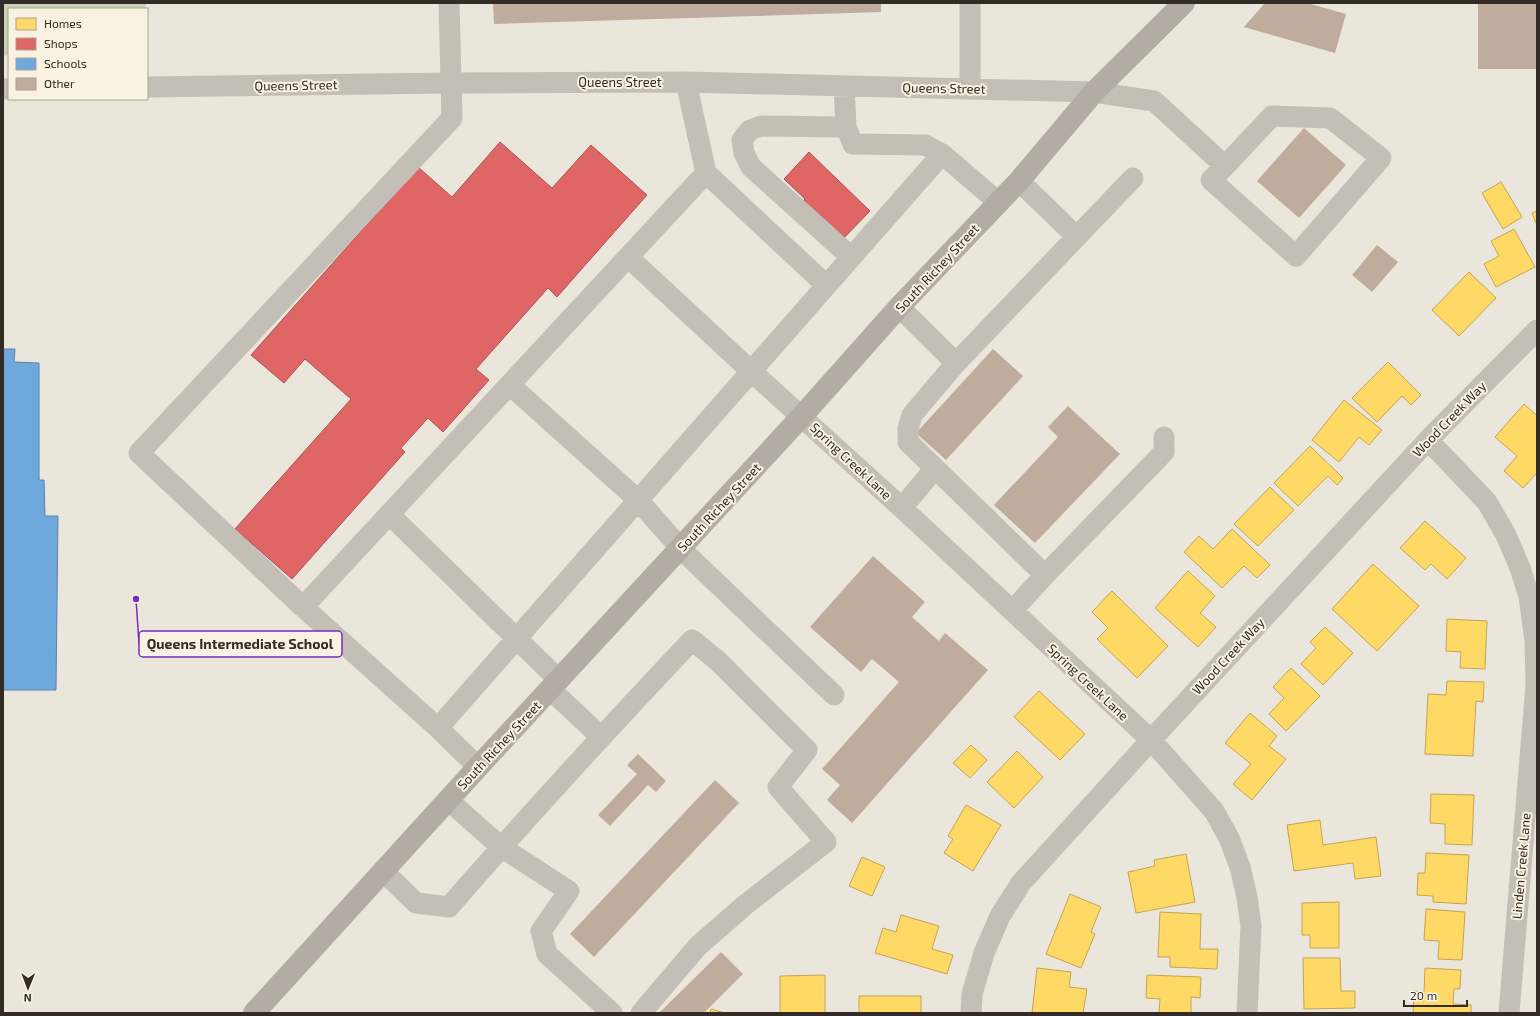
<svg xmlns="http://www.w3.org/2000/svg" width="1540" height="1016" viewBox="0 0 1540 1016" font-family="'Exo 2',sans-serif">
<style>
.green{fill:#c9d1b6}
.homes{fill:#ffd966;stroke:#c2a552}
.shops{fill:#e06666;stroke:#ac5452}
.schools{fill:#6fa8dc;stroke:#5d82a5}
.building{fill:#bfac9d}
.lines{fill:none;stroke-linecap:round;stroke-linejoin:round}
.minor{stroke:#c3beb6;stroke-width:21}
.major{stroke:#b2aca5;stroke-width:22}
.labels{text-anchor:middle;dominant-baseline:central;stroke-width:4;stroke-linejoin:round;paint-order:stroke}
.street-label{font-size:13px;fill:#332b25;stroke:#f9f1e2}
.leader{fill:none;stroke:#7b2cbf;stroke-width:1.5}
.callout-dot{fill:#7b2cbf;stroke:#f9f1e2;stroke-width:1.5}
.callout{fill:#f9f1e2;stroke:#7b2cbf;stroke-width:1.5}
.callout-label{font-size:14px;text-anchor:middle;font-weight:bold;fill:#332b25}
</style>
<rect width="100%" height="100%" fill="#ebe6dc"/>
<!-- green -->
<path class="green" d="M 3,3 L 146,3 L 146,9 L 9,9 L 9,55 L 3,56 Z"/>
<!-- homes -->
<path class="homes" d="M 1501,182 L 1522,217 L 1503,229 L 1482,193 Z
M 1537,211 L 1537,225 L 1532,213 Z
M 1514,229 L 1535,267 L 1496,287 L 1484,264 L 1499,256 L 1491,241 Z
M 1469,272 L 1496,298 L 1459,336 L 1432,310 Z
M 1388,362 L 1421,395 L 1411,405 L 1402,396 L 1377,422 L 1352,398 Z
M 1344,400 L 1382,430 L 1369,445 L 1359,437 L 1339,462 L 1312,440 Z
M 1524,404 L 1537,416 L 1537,473 L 1523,488 L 1504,471 L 1517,456 L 1495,437 Z
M 1310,446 L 1343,478 L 1337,485 L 1328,476 L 1298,506 L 1274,483 Z
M 1270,487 L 1294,510 L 1258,546 L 1234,524 Z
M 1425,521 L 1466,558 L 1447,579 L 1431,564 L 1425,570 L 1400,548 Z
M 1232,529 L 1270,565 L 1257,578 L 1244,566 L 1222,588 L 1184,552 L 1199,536 L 1213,549 Z
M 1373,564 L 1419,606 L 1377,651 L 1332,609 Z
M 1188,571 L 1215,596 L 1200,613 L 1216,627 L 1198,647 L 1155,608 Z
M 1112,591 L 1168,646 L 1137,678 L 1097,639 L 1108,628 L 1092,612 Z
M 1447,619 L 1487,621 L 1485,669 L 1460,668 L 1461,652 L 1446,651 Z
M 1325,627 L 1353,653 L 1323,685 L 1301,664 L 1316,648 L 1310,642 Z
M 1291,668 L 1320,696 L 1286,731 L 1269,714 L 1284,698 L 1273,687 Z
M 1447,681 L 1484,682 L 1483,702 L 1476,701 L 1473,756 L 1425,754 L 1428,694 L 1446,695 Z
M 1039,691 L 1085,734 L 1060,760 L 1014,717 Z
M 1250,713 L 1277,736 L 1269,746 L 1286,759 L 1252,800 L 1233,784 L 1251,764 L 1225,743 Z
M 971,745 L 987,760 L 970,778 L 953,763 Z
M 1017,751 L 1043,777 L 1014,808 L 987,782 Z
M 1431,794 L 1474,795 L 1472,845 L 1445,844 L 1445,824 L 1430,823 Z
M 966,805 L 1001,825 L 973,871 L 944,853 L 953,839 L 948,836 Z
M 1320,820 L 1323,845 L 1376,837 L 1381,876 L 1355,879 L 1353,863 L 1294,871 L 1287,825 Z
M 1426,853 L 1469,855 L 1466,904 L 1433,902 L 1433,896 L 1417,895 L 1418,873 L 1425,873 Z
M 1186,854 L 1195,902 L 1136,913 L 1128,872 L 1155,866 L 1154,860 Z
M 862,857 L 885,867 L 872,896 L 849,886 Z
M 1070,894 L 1101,907 L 1091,932 L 1095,934 L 1081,968 L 1046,954 Z
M 1339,902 L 1339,948 L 1310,948 L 1310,935 L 1302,935 L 1302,903 Z
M 1426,909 L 1465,912 L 1462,960 L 1438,959 L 1439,941 L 1424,940 Z
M 1160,912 L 1201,914 L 1200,949 L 1218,949 L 1217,969 L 1170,967 L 1170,957 L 1158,957 Z
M 901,915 L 939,926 L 932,949 L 953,955 L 947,974 L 875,953 L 883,928 L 896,932 Z
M 1303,958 L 1340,958 L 1341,991 L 1355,991 L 1355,1008 L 1304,1009 Z
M 1037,968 L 1071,972 L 1069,987 L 1087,989 L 1083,1013 L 1032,1013 Z
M 1425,968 L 1461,970 L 1460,989 L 1454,989 L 1453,1004 L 1471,1005 L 1471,1013 L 1413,1013 L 1414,991 L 1424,992 Z
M 825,975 L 825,1013 L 780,1013 L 780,976 Z
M 1147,975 L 1201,977 L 1200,998 L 1191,997 L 1191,1013 L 1159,1013 L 1160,999 L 1146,998 Z
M 859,996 L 921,996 L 921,1013 L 859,1013 Z
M 711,1009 L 725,1013 L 710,1013 Z"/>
<!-- shops -->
<path class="shops" d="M 500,142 L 552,188 L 591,145 L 647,195 L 557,297 L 548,288 L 476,369 L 489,380 L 443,432 L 428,418 L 401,448 L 405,452 L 292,579 L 235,529 L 351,399 L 305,359 L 284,383 L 251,355 L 418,167 L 452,197 Z
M 809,152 L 870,211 L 841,241 L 802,203 L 805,199 L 784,179 Z"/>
<!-- schools -->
<path class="schools" d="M 3,349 L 15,349 L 14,362 L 39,363 L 39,480 L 44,480 L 45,516 L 58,516 L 56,690 L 3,690 Z"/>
<!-- building -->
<path class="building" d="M 493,3 L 881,3 L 881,12 L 494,24 Z
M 1265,3 L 1307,3 L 1346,14 L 1335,53 L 1244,27 Z
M 1478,3 L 1537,3 L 1537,69 L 1478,69 Z
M 1304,128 L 1346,165 L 1299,218 L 1257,181 Z
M 1377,245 L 1398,262 L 1372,292 L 1352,275 Z
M 993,349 L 1023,376 L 946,460 L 916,433 Z
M 1068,406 L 1120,454 L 1035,543 L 994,505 L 1058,437 L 1048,427 Z
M 873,556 L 925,602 L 912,617 L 939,641 L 945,633 L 988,670 L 852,823 L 827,800 L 840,785 L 822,769 L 899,682 L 872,659 L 861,672 L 810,627 Z
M 638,754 L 666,781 L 656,792 L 648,785 L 610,826 L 598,815 L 637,774 L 627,765 Z
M 715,780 L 739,803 L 594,957 L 570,934 Z
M 721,952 L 743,974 L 704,1013 L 659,1013 Z"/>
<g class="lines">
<!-- minor -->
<path class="minor" d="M 449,3 L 452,118 L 139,453 L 303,607 L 438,728 L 478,767
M 970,3 L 970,89
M 844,86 L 846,127 L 853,144 L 925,145 L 942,154 L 998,202
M 147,87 L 451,83 L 686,82 L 1094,92 L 1154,101 L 1225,166 L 1272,116 L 1330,118 L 1381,158 L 1296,256 L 1211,180 L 1225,166
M 3,89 L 9,89
M 846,127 L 761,126 L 750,130 L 742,140 L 744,153 L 751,167 L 851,257
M 706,173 L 826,285
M 1133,178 L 956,363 L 912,415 L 908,429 L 908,442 L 1045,575 L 1164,452 L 1164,437
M 1019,181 L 1077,237
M 628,257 L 751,371 L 902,508 L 1151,740 L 1214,811 L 1229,838 L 1240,867 L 1247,897 L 1251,926 L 1247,1013
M 899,307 L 956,363
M 510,385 L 638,500 L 681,549 L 834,695
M 1428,440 L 1487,502 L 1506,535 L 1520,568 L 1529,596 L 1535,641 L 1536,685 L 1509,1013
M 902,508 L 935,468
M 389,514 L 559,680
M 303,607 L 706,173 L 686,82
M 1012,611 L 1045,575
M 551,690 L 601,737
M 438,728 L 942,154
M 448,800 L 501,847 L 569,891 L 541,931 L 547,954 L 612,1013
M 383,871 L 416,903 L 449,907 C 528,816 609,728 692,640 L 718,661 L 807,750 L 778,787 L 826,842 L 745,905 L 698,946 L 641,1013
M 971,1013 L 972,994 L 984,953 L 1000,916 L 1021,883 L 1151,740 L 1428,440 L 1537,330"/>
<!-- major -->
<path class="major" d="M 254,1013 L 478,767 L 802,416 L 899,307 L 1019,181 L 1094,92 L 1184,3"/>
</g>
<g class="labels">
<!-- street labels -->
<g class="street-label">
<text x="620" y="82">Queens Street</text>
<text transform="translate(296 85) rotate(-1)">Queens Street</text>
<text transform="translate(944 88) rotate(1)">Queens Street</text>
<text transform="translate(937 268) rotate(-47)">South Richey Street</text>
<text transform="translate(1449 419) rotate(-46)">Wood Creek Way</text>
<text transform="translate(851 461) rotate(43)">Spring Creek Lane</text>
<text transform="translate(719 507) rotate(-47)">South Richey Street</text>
<text transform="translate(1228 656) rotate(-47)">Wood Creek Way</text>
<text transform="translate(1088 682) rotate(43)">Spring Creek Lane</text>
<text transform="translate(499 745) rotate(-47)">South Richey Street</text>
<text transform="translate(1521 866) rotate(-85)">Linden Creek Lane</text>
</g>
</g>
<!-- callouts -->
<path class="leader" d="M136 599L139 644"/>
<circle class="callout-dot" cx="136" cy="599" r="4"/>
<rect class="callout" x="139" y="631" width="203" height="26" rx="4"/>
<g class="callout-label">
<text x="240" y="649">Queens Intermediate School</text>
</g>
<!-- border -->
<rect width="1540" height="1016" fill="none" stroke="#332b25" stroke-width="8"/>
<!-- legend -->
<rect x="8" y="8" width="140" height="92" fill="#f9f1e2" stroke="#aaa296"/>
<rect x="16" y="18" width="20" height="12" fill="#ffd966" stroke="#aaa296"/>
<text x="44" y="28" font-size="12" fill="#332b25">Homes</text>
<rect x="16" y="38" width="20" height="12" fill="#e06666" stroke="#aaa296"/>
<text x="44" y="48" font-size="12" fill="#332b25">Shops</text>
<rect x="16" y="58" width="20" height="12" fill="#6fa8dc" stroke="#aaa296"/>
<text x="44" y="68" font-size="12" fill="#332b25">Schools</text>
<rect x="16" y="78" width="20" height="12" fill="#bfac9d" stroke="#aaa296"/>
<text x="44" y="88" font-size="12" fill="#332b25">Other</text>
<!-- north arrow -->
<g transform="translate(28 988) rotate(181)" stroke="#f9f1e2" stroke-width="3" paint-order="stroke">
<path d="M0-3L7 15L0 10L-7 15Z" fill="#332b25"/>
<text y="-6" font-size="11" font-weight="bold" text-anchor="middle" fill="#332b25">N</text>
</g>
<!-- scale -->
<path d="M1404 1000v6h63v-6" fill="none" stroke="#332b25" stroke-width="2"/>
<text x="1410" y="1000" font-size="12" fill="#332b25" stroke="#f9f1e2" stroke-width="3" paint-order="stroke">20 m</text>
</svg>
